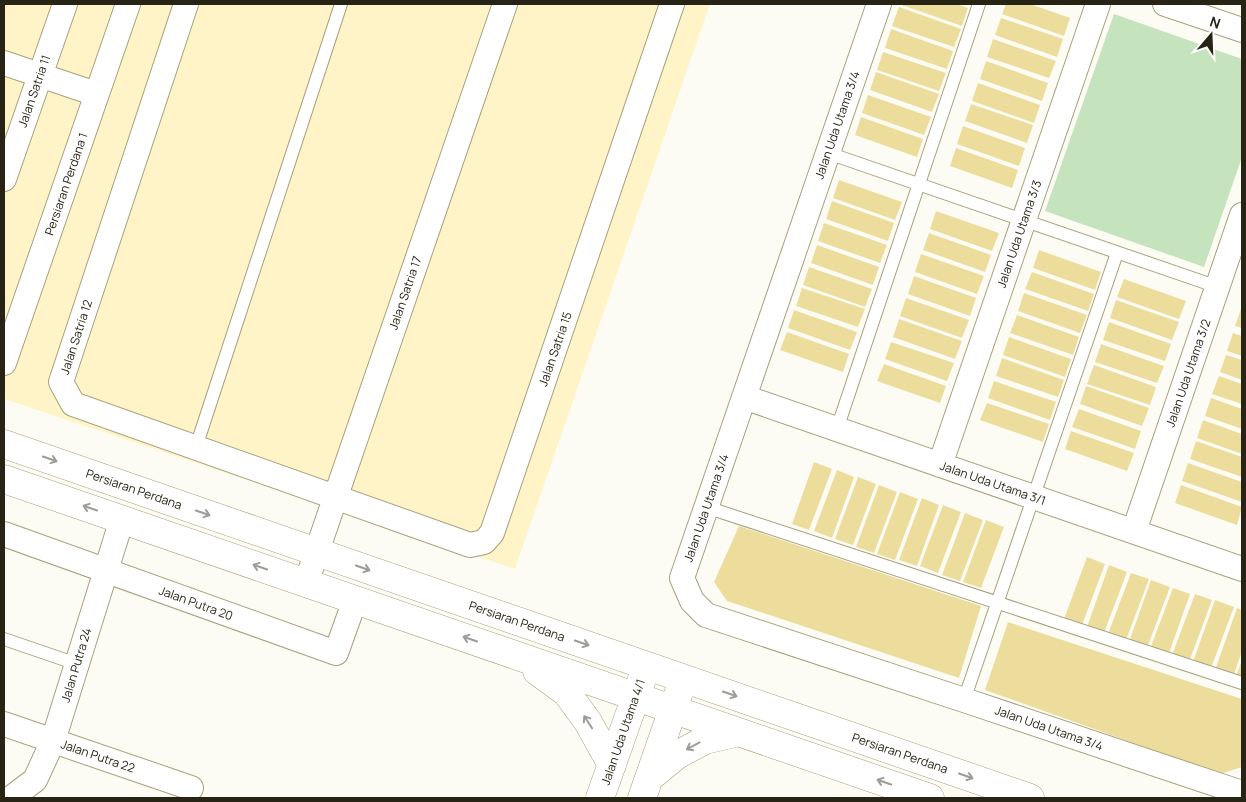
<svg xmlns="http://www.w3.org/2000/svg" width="1246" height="802" viewBox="0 0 1246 802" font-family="Manrope,sans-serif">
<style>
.built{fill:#fff4c7}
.green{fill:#c5e3bc}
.building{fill:#eddd9d}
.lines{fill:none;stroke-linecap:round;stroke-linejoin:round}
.lane-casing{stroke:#a9a07d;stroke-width:14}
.street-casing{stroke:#a9a07d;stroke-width:26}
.secondary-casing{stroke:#a9a07d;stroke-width:29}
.lane{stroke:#fff;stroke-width:12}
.street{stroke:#fff;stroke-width:24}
.secondary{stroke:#fff;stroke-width:28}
.oneway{stroke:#9e9c96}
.labels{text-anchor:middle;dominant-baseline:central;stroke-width:5;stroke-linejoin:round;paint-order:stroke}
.street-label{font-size:12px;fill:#272315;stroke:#fff}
</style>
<rect width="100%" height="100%" fill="#fdfcf4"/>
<!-- built -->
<path class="built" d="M 4,4 L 710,4 L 515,569 L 4,399 Z"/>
<!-- green -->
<path class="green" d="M 1114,14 L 1242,59 L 1242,157 L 1204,267 L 1045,211 Z"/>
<!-- building -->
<path class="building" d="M 899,4 L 956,4 L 968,8 L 962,26 Z
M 1006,4 L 1030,4 L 1070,18 L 1064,36 L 1002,14 Z
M 899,7 L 961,29 L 954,47 L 892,26 Z
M 1001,18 L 1063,39 L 1057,57 L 995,35 Z
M 891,29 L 953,51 L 947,69 L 885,48 Z
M 993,39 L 1056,61 L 1049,78 L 987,57 Z
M 883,52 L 946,73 L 939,91 L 877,70 Z
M 986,61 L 1048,83 L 1042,101 L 980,79 Z
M 876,72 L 939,94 L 932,112 L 870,90 Z
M 978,83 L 1040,105 L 1034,123 L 972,101 Z
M 868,95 L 931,117 L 924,135 L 862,113 Z
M 971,104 L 1033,125 L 1027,143 L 965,121 Z
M 861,117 L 923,139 L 917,157 L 855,135 Z
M 963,126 L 1025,148 L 1019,166 L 957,144 Z
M 956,148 L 1018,170 L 1012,188 L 950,166 Z
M 839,180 L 902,202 L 895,220 L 833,198 Z
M 832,201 L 894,223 L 888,241 L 826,219 Z
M 936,211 L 999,233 L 992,251 L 930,229 Z
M 824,223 L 887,245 L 880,263 L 818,241 Z
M 929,233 L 991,255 L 985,272 L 923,250 Z
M 817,245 L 879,267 L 873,285 L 811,263 Z
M 1039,250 L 1101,272 L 1095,290 L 1033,268 Z
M 921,254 L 984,276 L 977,294 L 915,272 Z
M 809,267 L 872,289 L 865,307 L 803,285 Z
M 1032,272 L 1094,294 L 1088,311 L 1025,289 Z
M 914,276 L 976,298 L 970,316 L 908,294 Z
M 1124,279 L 1186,301 L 1179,319 L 1117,297 Z
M 802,288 L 865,309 L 858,327 L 796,306 Z
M 1024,293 L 1087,315 L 1080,333 L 1018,311 Z
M 906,298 L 969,320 L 962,338 L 900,316 Z
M 1116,300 L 1179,322 L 1172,340 L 1110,318 Z
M 1242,306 L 1242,328 L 1235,326 Z
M 794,310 L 857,332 L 850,350 L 788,328 Z
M 1017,315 L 1079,337 L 1073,355 L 1010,333 Z
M 899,319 L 962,341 L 955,359 L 893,337 Z
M 1109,322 L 1171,344 L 1165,361 L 1103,340 Z
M 787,332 L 849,354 L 843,372 L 780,350 Z
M 1233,333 L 1242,336 L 1242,356 L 1227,351 Z
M 1009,337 L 1071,359 L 1065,377 L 1003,355 Z
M 891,342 L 954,363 L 947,381 L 885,359 Z
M 1101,344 L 1164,366 L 1157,383 L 1095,362 Z
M 1226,355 L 1242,360 L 1242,380 L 1220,372 Z
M 1002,358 L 1064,380 L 1058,397 L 996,376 Z
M 884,364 L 946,386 L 940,403 L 877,381 Z
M 1094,365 L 1156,387 L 1150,405 L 1087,384 Z
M 1219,376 L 1242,384 L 1242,404 L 1212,394 Z
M 994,381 L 1056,402 L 1050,420 L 988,398 Z
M 1086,386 L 1149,408 L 1142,426 L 1080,404 Z
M 1211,398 L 1242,409 L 1242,429 L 1205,416 Z
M 987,403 L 1049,424 L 1043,442 L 980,420 Z
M 1079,409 L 1141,431 L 1135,449 L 1072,427 Z
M 1203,420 L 1242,434 L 1242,454 L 1197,438 Z
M 1071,431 L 1134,453 L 1127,471 L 1065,449 Z
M 1196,441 L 1242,457 L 1242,477 L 1190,459 Z
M 814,462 L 832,469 L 809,530 L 792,524 Z
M 1188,463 L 1242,482 L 1242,502 L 1182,481 Z
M 837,470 L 854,477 L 832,538 L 814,531 Z
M 858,477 L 876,484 L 853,545 L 835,539 Z
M 879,485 L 897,492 L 874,553 L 856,547 Z
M 1181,485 L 1242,507 L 1237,525 L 1175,503 Z
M 900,492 L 918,499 L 895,560 L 877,554 Z
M 922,498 L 939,505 L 917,566 L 899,560 Z
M 943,505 L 961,512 L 938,573 L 920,566 Z
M 965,513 L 983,520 L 960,581 L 942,575 Z
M 986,520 L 1004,527 L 981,588 L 963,582 Z
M 739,526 L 981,606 L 959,678 L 727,601 L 714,582 Z
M 1087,557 L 1105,564 L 1082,625 L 1064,619 Z
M 1109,565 L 1127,572 L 1104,633 L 1087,627 Z
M 1131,573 L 1149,579 L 1126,640 L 1108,634 Z
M 1151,580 L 1170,587 L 1147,648 L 1129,642 Z
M 1173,588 L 1190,594 L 1168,656 L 1150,649 Z
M 1195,594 L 1212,600 L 1189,662 L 1172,655 Z
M 1215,600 L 1234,607 L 1211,668 L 1193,662 Z
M 1237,608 L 1242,610 L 1242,651 L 1233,677 L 1215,670 Z
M 1008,622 L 1242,699 L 1242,767 L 1220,774 L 985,690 Z
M 1242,660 L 1242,679 L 1236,677 Z"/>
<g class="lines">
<!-- lane casing -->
<g class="lane-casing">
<path id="lane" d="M 828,153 L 1218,287
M 837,429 L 979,4
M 196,447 L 341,4
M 706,507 L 1242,683
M 4,639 L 77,664
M 964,700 L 1117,253"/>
</g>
<!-- street casing -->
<g class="street-casing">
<path id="street" d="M 186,4 L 61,382 L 73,404 L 470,545 L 484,542 L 492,533 L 672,4
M 879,4 L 682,578 L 692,601 L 706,615 L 964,700 L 1242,793
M 1165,4 L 1242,30
M 4,63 L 96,94
M 4,179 L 65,4
M 4,363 L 128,4
M 744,397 L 1242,569
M 940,465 L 1098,4
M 1134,531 L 1242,215
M 4,534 L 336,653 L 355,600
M 306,583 L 505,4
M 4,724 L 191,788
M 11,798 L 35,780 L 53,741 L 122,519"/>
</g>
<!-- secondary casing -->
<g class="secondary-casing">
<path id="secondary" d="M 4,444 L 1030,798
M 4,479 L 930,798
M 537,671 L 567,693 L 588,722 L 612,765
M 649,778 L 677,755 L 705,740 L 739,732
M 600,798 L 642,679
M 642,798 L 679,692"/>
</g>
<!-- lane -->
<use href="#lane" class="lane"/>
<!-- street -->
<use href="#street" class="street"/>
<!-- secondary -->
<use href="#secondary" class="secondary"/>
</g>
<!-- one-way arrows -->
<defs><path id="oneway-shaft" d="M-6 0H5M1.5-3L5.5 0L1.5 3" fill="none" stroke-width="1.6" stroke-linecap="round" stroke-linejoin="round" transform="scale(1.25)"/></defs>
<g class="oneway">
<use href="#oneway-shaft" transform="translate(50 459) rotate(19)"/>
<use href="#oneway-shaft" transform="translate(90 508) rotate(-161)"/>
<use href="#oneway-shaft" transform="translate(203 513) rotate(19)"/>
<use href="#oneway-shaft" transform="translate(260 567) rotate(-161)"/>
<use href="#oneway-shaft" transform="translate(363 568) rotate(19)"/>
<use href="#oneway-shaft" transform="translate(470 639) rotate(-161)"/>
<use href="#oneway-shaft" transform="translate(582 643) rotate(19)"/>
<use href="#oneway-shaft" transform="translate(730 694) rotate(19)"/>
<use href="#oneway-shaft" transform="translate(588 722) rotate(-123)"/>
<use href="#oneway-shaft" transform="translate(693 746) rotate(152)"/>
<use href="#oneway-shaft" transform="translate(966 776) rotate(19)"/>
<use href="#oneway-shaft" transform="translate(884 782) rotate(-161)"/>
</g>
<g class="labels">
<!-- street labels -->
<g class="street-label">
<text transform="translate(34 91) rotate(-71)">Jalan Satria 11</text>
<text transform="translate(837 125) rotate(-71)">Jalan Uda Utama 3/4</text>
<text transform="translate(66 184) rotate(-71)">Persiaran Perdana 1</text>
<text transform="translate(1019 234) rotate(-71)">Jalan Uda Utama 3/3</text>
<text transform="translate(405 293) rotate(-71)">Jalan Satria 17</text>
<text transform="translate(76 337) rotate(-72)">Jalan Satria 12</text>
<text transform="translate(555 349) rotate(-71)">Jalan Satria 15</text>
<text transform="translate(1188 373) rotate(-71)">Jalan Uda Utama 3/2</text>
<text transform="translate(993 483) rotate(19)">Jalan Uda Utama 3/1</text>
<text transform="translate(134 489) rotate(19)">Persiaran Perdana</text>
<text transform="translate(706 508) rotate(-71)">Jalan Uda Utama 3/4</text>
<text transform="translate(196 603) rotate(20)">Jalan Putra 20</text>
<text transform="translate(517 621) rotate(19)">Persiaran Perdana</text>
<text transform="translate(76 665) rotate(-73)">Jalan Putra 24</text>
<text transform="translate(1049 728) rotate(19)">Jalan Uda Utama 3/4</text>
<text transform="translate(623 732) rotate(-71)">Jalan Uda Utama 4/1</text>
<text transform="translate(900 753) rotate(19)">Persiaran Perdana</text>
<text transform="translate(98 756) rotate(19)">Jalan Putra 22</text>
</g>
</g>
<!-- border -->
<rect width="1246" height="802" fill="none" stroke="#272315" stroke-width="10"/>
<!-- north arrow -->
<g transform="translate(1211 35) rotate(19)" stroke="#ffffff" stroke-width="4" paint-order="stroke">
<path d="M0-4L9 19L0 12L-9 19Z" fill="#272315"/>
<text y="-8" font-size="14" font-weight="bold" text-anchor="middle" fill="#272315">N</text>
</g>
</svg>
